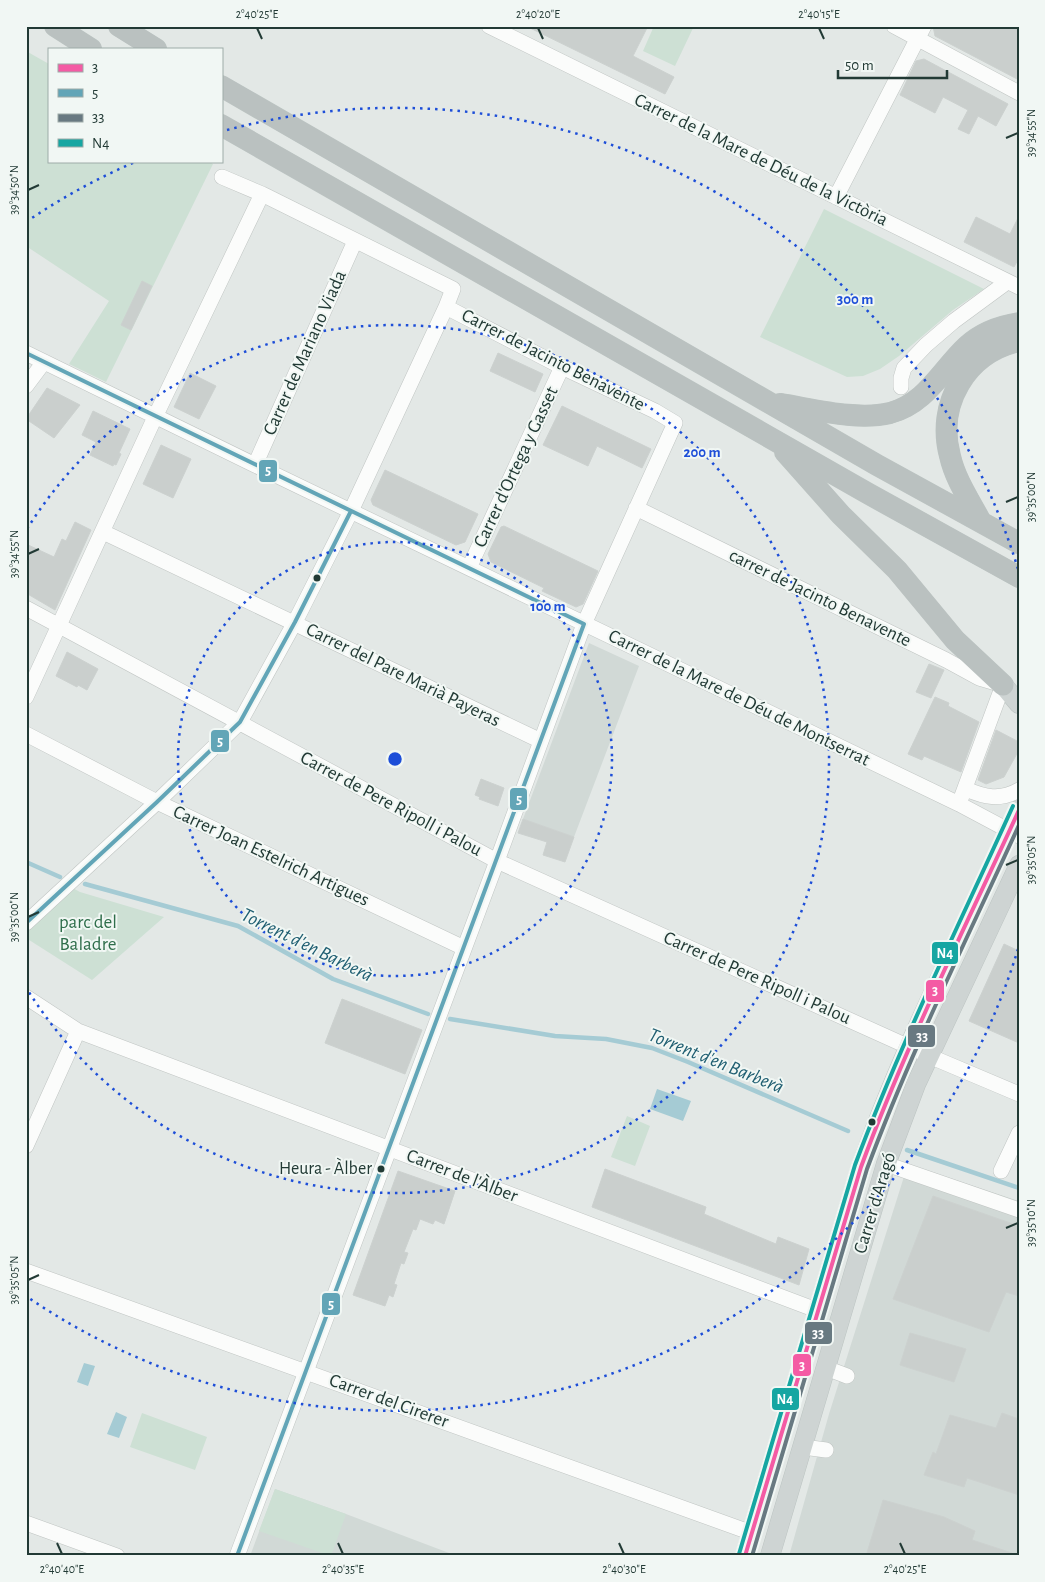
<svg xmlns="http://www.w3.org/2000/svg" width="1045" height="1582" viewBox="0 0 1045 1582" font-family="'Alegreya Sans',sans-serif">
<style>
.built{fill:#d1d9d6}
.green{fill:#cde0d4}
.water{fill:#a5cbd4}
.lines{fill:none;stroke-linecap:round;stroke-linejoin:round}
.stream{stroke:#a5cbd4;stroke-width:4.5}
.building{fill:#cacfcd;stroke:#ccd1cf}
.minor-casing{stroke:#c0c5c3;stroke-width:16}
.major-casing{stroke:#bcc4c2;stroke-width:20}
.highway-casing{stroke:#bcc4c2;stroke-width:22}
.minor{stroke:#fbfcfb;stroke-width:15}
.major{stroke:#ced4d3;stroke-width:19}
.highway{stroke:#bac1c0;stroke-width:21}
.bus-1-casing{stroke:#f1f7f4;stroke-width:8}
.bus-2-casing{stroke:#f1f7f4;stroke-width:8}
.bus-3-casing{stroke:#f1f7f4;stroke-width:8}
.bus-4-casing{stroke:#f1f7f4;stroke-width:8}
.bus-1{stroke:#f45ba4;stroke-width:4}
.bus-2{stroke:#62a5b7;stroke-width:4}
.bus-3{stroke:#687981;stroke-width:4}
.bus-4{stroke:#16a6a2;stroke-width:4}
.ticks{fill:none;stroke:#223a35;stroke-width:2}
.ring{fill:none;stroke:#1d4ed8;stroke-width:2.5;stroke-dasharray:2.5 5}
.bus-dot{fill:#223a35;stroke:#f1f7f4;stroke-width:2}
.labels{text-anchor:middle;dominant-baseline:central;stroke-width:4;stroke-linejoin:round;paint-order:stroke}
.bus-label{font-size:18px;fill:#223a35;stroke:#f1f7f4;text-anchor:end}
.street-label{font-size:19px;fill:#223a35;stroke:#f1f7f4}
.park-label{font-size:19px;fill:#2f6e4b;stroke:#f1f7f4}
.water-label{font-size:20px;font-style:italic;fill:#205f72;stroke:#f1f7f4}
.centre{fill:#1d4ed8;stroke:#f1f7f4;stroke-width:2.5}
.ring-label{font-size:15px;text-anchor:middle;font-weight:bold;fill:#1d4ed8;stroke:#f1f7f4;stroke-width:4;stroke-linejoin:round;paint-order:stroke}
.line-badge{stroke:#f1f7f4;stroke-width:2}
.badge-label{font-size:14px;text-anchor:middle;font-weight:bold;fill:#fff}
.neatline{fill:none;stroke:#223a35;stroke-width:2}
.ticks-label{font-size:12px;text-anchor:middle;fill:#223a35}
</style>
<rect width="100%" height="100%" fill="#e3e8e6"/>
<!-- built -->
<path class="built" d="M 589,643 L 639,666 L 574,837 L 523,819 Z
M 908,1164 L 1019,1201 L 1019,1556 L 789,1556 L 829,1414 Z
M 275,1489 L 346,1514 L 457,1556 L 250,1556 Z"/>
<!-- green -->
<path class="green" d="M 654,26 L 694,26 L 675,66 L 643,51 Z
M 26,51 L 49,64 L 49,161 L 208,161 L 213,164 L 106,382 L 69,364 L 109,301 L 26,246 Z
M 824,209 L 984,289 L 953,310 L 899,356 L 880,369 L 863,376 L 847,377 L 760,337 Z
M 67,885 L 80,892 L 164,917 L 92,980 L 26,938 L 26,923 Z
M 627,1116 L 650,1126 L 635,1166 L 611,1157 Z
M 142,1413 L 207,1437 L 195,1470 L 130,1447 Z
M 275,1489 L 346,1514 L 331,1556 L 259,1531 Z"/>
<!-- water -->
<path class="water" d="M 657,1089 L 691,1101 L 683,1121 L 650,1109 Z
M 84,1363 L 95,1366 L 88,1386 L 77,1382 Z
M 116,1412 L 127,1417 L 119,1438 L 107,1434 Z"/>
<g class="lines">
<!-- stream -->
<path class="stream" d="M 26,862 L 60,877
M 85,884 L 238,926 L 333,979 L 428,1014
M 450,1019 L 555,1036 L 606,1039 L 652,1048 L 688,1062 L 848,1131
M 907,1150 L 1019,1188"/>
</g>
<!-- building -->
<path class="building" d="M 526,26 L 648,26 L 633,56 L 674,77 L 665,94 Z
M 933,26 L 1019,26 L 1019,80 L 935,36 Z
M 924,59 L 1008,104 L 996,126 L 978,116 L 969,134 L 958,129 L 968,110 L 943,97 L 935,113 L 900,95 L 916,61 Z
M 1019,216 L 1019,258 L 1014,267 L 964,242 L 976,217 L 1010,234 Z
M 142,281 L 152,286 L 131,330 L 121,325 Z
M 498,353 L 543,374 L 535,392 L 490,371 Z
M 190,373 L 216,386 L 199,419 L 174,407 Z
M 47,388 L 80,405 L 54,438 L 26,419 Z
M 562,406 L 651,449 L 642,468 L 597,446 L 588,466 L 543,445 Z
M 93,411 L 130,429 L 119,453 L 121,454 L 116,465 L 114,464 L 113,466 L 90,455 L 96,442 L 82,435 Z
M 161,445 L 191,459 L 173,498 L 143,484 Z
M 385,470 L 478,514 L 465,542 L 456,545 L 373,505 L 371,500 Z
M 75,522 L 91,530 L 55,610 L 26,593 L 26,544 L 54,557 L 62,539 L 66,541 Z
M 504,526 L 598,571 L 583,604 L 576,607 L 542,591 L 544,588 L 491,562 L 488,554 L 501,527 Z
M 67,652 L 98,669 L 87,690 L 78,685 L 77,687 L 56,676 Z
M 929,664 L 944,670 L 931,698 L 916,692 Z
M 935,697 L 949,703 L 948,706 L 979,722 L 961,772 L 924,756 L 922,760 L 908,754 Z
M 996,730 L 1019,742 L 1019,750 L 1004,777 L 986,784 L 978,780 Z
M 481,779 L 504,788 L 498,806 L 479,799 L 480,797 L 475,795 Z
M 523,819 L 574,837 L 565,862 L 543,855 L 547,842 L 518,833 Z
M 1004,944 L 1019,951 L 1019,1043 L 969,1021 Z
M 342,999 L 422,1030 L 405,1074 L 325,1043 Z
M 605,1169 L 706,1207 L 704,1214 L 776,1244 L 778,1237 L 809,1249 L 799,1285 L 592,1207 Z
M 398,1171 L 455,1191 L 444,1224 L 435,1220 L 433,1224 L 420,1219 L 416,1230 L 413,1229 L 404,1252 L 408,1253 L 404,1264 L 401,1263 L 394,1284 L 397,1285 L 393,1297 L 389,1295 L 385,1306 L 353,1295 Z
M 933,1196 L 1019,1226 L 1019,1296 L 1006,1292 L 989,1332 L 893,1299 Z
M 910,1333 L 966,1349 L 954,1382 L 900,1365 Z
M 1002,1413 L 1019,1419 L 1019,1495 L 967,1478 L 964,1487 L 924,1475 L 933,1452 L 936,1454 L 950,1415 L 996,1428 Z
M 883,1500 L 944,1517 L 975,1531 L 972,1540 L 1012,1553 L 1012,1556 L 866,1556 Z"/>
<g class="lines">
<!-- minor casing -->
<g class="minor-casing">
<path id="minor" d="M 489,26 L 1019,287
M 894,26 L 1019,93
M 222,177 L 262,194 L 453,289 L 446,307 L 562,367 L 655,411 L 675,423 L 584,624 L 497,861 L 237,1556
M 836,197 L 924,26
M 26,353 L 255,465 L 959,804 L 1019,836
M 26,386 L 44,362
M 901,387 L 901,378 L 904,368 L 926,345 L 954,321 L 1007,282
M 255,465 L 355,241
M 636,508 L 946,660 L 979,678 L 1003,685 L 959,804
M 103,532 L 541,741
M 469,568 L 562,367
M 26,608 L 497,861 L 929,1056 L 1019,1094
M 26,697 L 155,417 L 262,194
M 26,734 L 157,802 L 464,948
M 966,789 C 984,797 1000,801 1019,790
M 26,923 L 157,802 L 240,722 L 295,622 L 351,511 L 446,307
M 26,997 L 78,1031 L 819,1311
M 26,1146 L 78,1031
M 886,1164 L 1019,1210
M 1001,1171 L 1019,1133
M 26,1271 L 752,1533
M 826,1368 L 847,1376
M 803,1447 L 826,1450
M 26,1523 L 117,1556"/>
</g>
<!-- major casing -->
<g class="major-casing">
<path id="major" d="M 1003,685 L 1019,704
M 745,1556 L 861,1167 C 904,1044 966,928 1019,809
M 770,1556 L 886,1164 L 916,1084 L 1019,865"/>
</g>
<!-- highway casing -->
<g class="highway-casing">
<path id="highway" d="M 55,26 L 91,49
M 119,26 L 156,49
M 221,86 L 877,465 L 1019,543
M 221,125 L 869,494 L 1019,577
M 780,404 C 813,409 857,421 890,413 C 927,403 941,370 967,346 C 981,333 1000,326 1019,323
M 785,452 L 841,515 L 897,570 L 955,640 L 1003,685
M 981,522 C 970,501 955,479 950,456 C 936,404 966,353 1019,341"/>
</g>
<!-- minor -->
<use href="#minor" class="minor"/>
<!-- major -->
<use href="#major" class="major"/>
<!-- highway -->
<use href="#highway" class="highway"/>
<!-- bus-1 casing -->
<g class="bus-1-casing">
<path id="bus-1" d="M 745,1556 L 861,1167 C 906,1045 965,928 1019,810"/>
</g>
<!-- bus-2 casing -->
<g class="bus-2-casing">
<path id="bus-2" d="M 26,353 L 584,624 L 237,1556
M 26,923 L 157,802 L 240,722 L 295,622 L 351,511"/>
</g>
<!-- bus-3 casing -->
<g class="bus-3-casing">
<path id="bus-3" d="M 752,1556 L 867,1169 C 911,1051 967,939 1019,825"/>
</g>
<!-- bus-4 casing -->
<g class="bus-4-casing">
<path id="bus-4" d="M 739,1554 L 855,1165 C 901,1042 959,925 1013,806"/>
</g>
<!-- bus-1 -->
<use href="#bus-1" class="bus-1"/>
<!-- bus-2 -->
<use href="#bus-2" class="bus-2"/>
<!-- bus-3 -->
<use href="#bus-3" class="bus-3"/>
<!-- bus-4 -->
<use href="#bus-4" class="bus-4"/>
</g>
<!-- ticks -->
<path class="ticks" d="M 257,28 L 262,39M 538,28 L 543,39M 819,28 L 824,39M 1006,138 L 1018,133M 28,190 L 39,185M 1006,502 L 1018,497M 28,554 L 39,549M 1006,865 L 1018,860M 28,917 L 39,912M 1006,1228 L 1018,1223M 28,1280 L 39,1275M 57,1543 L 62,1554M 338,1543 L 343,1554M 619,1543 L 624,1554M 900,1543 L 905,1554"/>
<!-- distance rings -->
<g class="ring">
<circle cx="395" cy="759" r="217"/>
<path d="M27 529A434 434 0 1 1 27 989"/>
<path d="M1018 949A651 651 0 0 1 26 1296M26 222A651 651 0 0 1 135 162M227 130A651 651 0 0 1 1018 569"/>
</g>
<!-- markers -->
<g class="bus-dot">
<circle cx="317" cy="578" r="4.5"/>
<circle cx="872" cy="1122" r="4.5"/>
<circle cx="381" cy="1169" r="4.5"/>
</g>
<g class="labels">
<!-- bus labels -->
<g class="bus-label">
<text x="372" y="1169">Heura - Àlber</text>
</g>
<!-- street labels -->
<g class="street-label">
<text transform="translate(761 160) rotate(26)">Carrer de la Mare de Déu de la Victòria</text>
<text transform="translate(305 353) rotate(-66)">Carrer de Mariano Viada</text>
<text transform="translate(553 360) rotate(27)">Carrer de Jacinto Benavente</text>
<text transform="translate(516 467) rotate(-65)">Carrer d'Ortega y Gasset</text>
<text transform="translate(820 598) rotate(26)">carrer de Jacinto Benavente</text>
<text transform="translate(403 675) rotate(26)">Carrer del Pare Marià Payeras</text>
<text transform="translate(739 698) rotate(26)">Carrer de la Mare de Déu de Montserrat</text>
<text transform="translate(391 804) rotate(28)">Carrer de Pere Ripoll i Palou</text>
<text transform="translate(271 856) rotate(25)">Carrer Joan Estelrich Artigues</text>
<text transform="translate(757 978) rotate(24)">Carrer de Pere Ripoll i Palou</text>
<text transform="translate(462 1176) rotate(21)">Carrer de l'Àlber</text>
<text transform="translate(875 1203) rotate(-73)">Carrer d'Aragó</text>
<text transform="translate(389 1401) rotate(20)">Carrer del Cirerer</text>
</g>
<!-- park labels -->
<g class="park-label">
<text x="88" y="922">parc del<tspan x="88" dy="22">Baladre</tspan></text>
</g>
<!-- water labels -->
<g class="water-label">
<text transform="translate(307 945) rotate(26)">Torrent d'en Barberà</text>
<text transform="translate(716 1061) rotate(22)">Torrent d'en Barberà</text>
</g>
</g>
<circle cx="395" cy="759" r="8" class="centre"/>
<g class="ring-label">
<text x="855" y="304">300 m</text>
<text x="702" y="457">200 m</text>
<text x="548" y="611">100 m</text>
</g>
<g class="line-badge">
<rect x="258" y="459" width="20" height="24" rx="5" fill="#62a5b7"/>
<rect x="210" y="729" width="20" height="24" rx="5" fill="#62a5b7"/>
<rect x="509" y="787" width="19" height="24" rx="5" fill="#62a5b7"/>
<rect x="931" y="941" width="28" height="24" rx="5" fill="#16a6a2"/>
<rect x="925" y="979" width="20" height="24" rx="5" fill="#f45ba4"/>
<rect x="907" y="1024" width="29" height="24" rx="5" fill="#687981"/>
<rect x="321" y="1292" width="20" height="24" rx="5" fill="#62a5b7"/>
<rect x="804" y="1321" width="29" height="24" rx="5" fill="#687981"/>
<rect x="792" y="1353" width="20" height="24" rx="5" fill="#f45ba4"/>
<rect x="771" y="1387" width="29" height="24" rx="5" fill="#16a6a2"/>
</g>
<g class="badge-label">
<text x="268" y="475">5</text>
<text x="220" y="746">5</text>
<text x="519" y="804">5</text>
<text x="945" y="958">N4</text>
<text x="935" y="995">3</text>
<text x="922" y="1041">33</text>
<text x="331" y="1309">5</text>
<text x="818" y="1338">33</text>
<text x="802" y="1370">3</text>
<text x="785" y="1404">N4</text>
</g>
<!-- border -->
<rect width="1045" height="1582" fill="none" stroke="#f1f7f4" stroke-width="55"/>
<!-- legend -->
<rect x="48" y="48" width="175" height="115" fill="#f1f7f4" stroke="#9eaba8"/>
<rect x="58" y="64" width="25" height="8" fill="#f45ba4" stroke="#9eaba8"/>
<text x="92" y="72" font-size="15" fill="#223a35">3</text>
<rect x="58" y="89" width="25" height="8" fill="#62a5b7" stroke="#9eaba8"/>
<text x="92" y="98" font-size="15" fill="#223a35">5</text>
<rect x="58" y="114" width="25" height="8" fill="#687981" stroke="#9eaba8"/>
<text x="92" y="122" font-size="15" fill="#223a35">33</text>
<rect x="58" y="139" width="25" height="8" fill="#16a6a2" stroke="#9eaba8"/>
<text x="92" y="148" font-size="15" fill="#223a35">N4</text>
<!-- scale -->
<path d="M838 70v8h109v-8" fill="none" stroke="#223a35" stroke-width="2.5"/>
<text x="845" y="70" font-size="15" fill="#223a35" stroke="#f1f7f4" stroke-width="4" paint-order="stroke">50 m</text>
<rect x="28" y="28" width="990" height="1526" class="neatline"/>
<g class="ticks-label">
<text x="257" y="18">2°40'25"E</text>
<text x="538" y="18">2°40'20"E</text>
<text x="819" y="18">2°40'15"E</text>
<text transform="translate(1031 133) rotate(-90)" y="4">39°34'55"N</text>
<text transform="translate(14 190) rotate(-90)" y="4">39°34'50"N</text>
<text transform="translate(1031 497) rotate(-90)" y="4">39°35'00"N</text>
<text transform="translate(14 554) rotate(-90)" y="4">39°34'55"N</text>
<text transform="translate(1031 860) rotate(-90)" y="4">39°35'05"N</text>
<text transform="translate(14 917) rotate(-90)" y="4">39°35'00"N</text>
<text transform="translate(1031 1223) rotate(-90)" y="4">39°35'10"N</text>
<text transform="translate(14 1280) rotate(-90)" y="4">39°35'05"N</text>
<text x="62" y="1573">2°40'40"E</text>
<text x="343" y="1573">2°40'35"E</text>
<text x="624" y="1573">2°40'30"E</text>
<text x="905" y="1573">2°40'25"E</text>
</g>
</svg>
